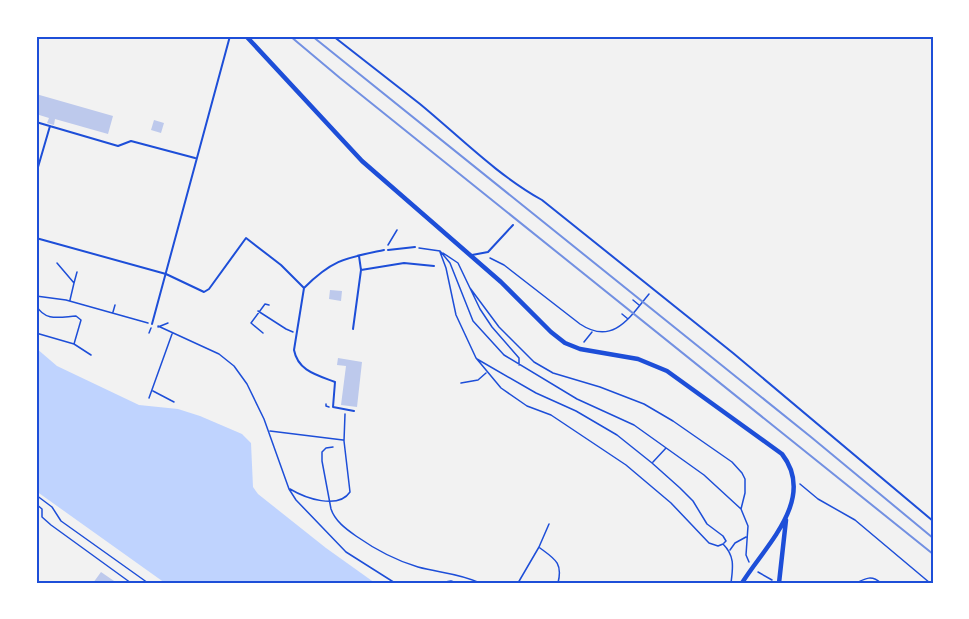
<svg xmlns="http://www.w3.org/2000/svg" width="969" height="619" viewBox="0 0 969 619" font-family="'Open Sans',sans-serif">
<style>
.water{fill:#bfd3fe}
.building{fill:#bdc9ec}
.lines{fill:none;stroke-linecap:round;stroke-linejoin:round}
.path{stroke:#1d4ed8;stroke-width:1.5}
.service{stroke:#1d4ed8;stroke-width:2}
.minor{stroke:#1d4ed8;stroke-width:4.5}
.rail{stroke:#7290e2;stroke-width:2}
.neatline{fill:none;stroke:#1d4ed8;stroke-width:2}
</style>
<rect width="100%" height="100%" fill="#f2f2f2"/>
<!-- water -->
<path class="water" d="M 36,348 L 57,366 L 139,405 L 178,409 L 200,416 L 242,434 L 251,443 L 253,487 L 258,494 L 326,548 L 375,583 L 165,583 L 36,491 Z"/>
<!-- building -->
<path class="building" d="M 36,94 L 113,116 L 108,134 L 55,119 L 54,125 L 47,123 L 49,118 L 36,114 Z
M 154,120 L 164,123 L 161,133 L 151,130 Z
M 330,290 L 342,291 L 341,301 L 329,299 Z
M 338,358 L 362,362 L 357,407 L 341,405 L 346,366 L 337,365 Z
M 101,572 L 117,583 L 93,583 Z"/>
<g class="lines">
<!-- path -->
<path class="path" d="M 388,245 L 397,230
M 419,248 L 440,251 L 450,263 L 473,321 L 504,355 L 577,399 L 634,425 L 704,475 L 741,509 L 748,526 L 746,555 L 749,562
M 440,252 L 446,268 L 456,315 L 476,358 L 501,388 L 527,406 L 551,415 L 626,465 L 671,503 L 709,543 L 718,546 L 723,544 C 735,556 733,567 731,583
M 443,253 L 458,263 L 480,309 L 492,327 L 519,358 L 519,365
M 490,258 L 504,265 L 580,324 C 613,346 630,317 649,294
M 57,263 L 74,283 L 70,300
M 74,283 L 77,272
M 470,288 L 499,327 L 534,362 L 553,373 L 600,387 L 644,404 L 673,421 L 732,462 L 742,473 L 745,479 L 745,493 L 741,509
M 36,296 L 66,300 L 148,323
M 633,300 L 639,305
M 36,305 C 45,322 60,317 76,316 L 81,320 L 74,344
M 258,311 L 286,329 L 293,332
M 113,312 L 115,305
M 622,314 L 628,319
M 158,326 L 219,354 L 234,366 L 247,384 L 264,419 L 289,489 L 296,500 L 346,552 L 395,583
M 158,327 L 168,323
M 36,333 L 74,344 L 91,355
M 149,333 L 151,328
M 263,333 L 251,323 L 265,304 L 269,305
M 584,342 L 592,332
M 477,359 L 536,393 L 576,411 L 617,435 L 652,463 L 680,488 L 693,501 L 707,524 L 723,536 L 726,541 L 724,543
M 461,383 L 478,380 L 486,373
M 153,391 L 174,402
M 149,398 L 172,334
M 326,404 L 326,406 L 329,407
M 270,431 L 343,440
M 333,447 L 326,448 L 322,452 L 322,461 L 331,509 C 335,521 346,529 356,536 C 376,550 394,560 418,567 C 440,573 459,573 480,583
M 653,462 L 666,448
M 800,484 L 818,499 L 855,520 L 930,583
M 290,489 C 305,498 338,510 350,492 L 344,441 L 345,414
M 36,495 L 52,507 L 61,521 L 148,583
M 36,504 L 42,509 L 42,517 L 51,525 L 131,583
M 540,548 C 555,559 563,563 558,583
M 730,550 L 735,543 L 746,537
M 758,572 L 772,580
M 439,583 L 451,581 L 457,583
M 518,583 L 539,547 L 549,524
M 856,583 C 866,578 872,575 881,583"/>
<!-- service -->
<path class="service" d="M 333,36 C 362,59 391,81 420,104 C 460,137 497,175 542,200 L 733,353 L 933,521
M 36,122 L 118,146 L 131,141 L 195,158
M 36,174 L 50,126
M 36,238 L 166,274 L 204,292 L 209,289 L 246,238 L 281,265 L 304,288 L 294,350 C 298,371 317,375 335,382 L 333,407 L 354,411
M 388,250 L 415,247
M 472,255 L 488,252 L 513,225
M 361,270 L 404,263 L 434,266
M 304,288 C 333,259 346,258 384,250
M 152,324 L 230,36
M 353,329 L 361,270 L 359,256"/>
<!-- minor -->
<path class="minor" d="M 246,36 L 362,161 L 501,282 L 551,332 L 565,343 L 580,349 L 638,359 L 667,371 L 782,454 C 817,499 765,546 742,583
M 779,583 L 786,520"/>
<!-- rail -->
<path class="rail" d="M 290,36 L 340,78 L 933,554
M 312,36 L 811,437 L 933,538"/>
</g>
<!-- border -->
<rect width="969" height="619" fill="none" stroke="#ffffff" stroke-width="75"/>
<rect x="38" y="38" width="894" height="544" class="neatline"/>
</svg>
